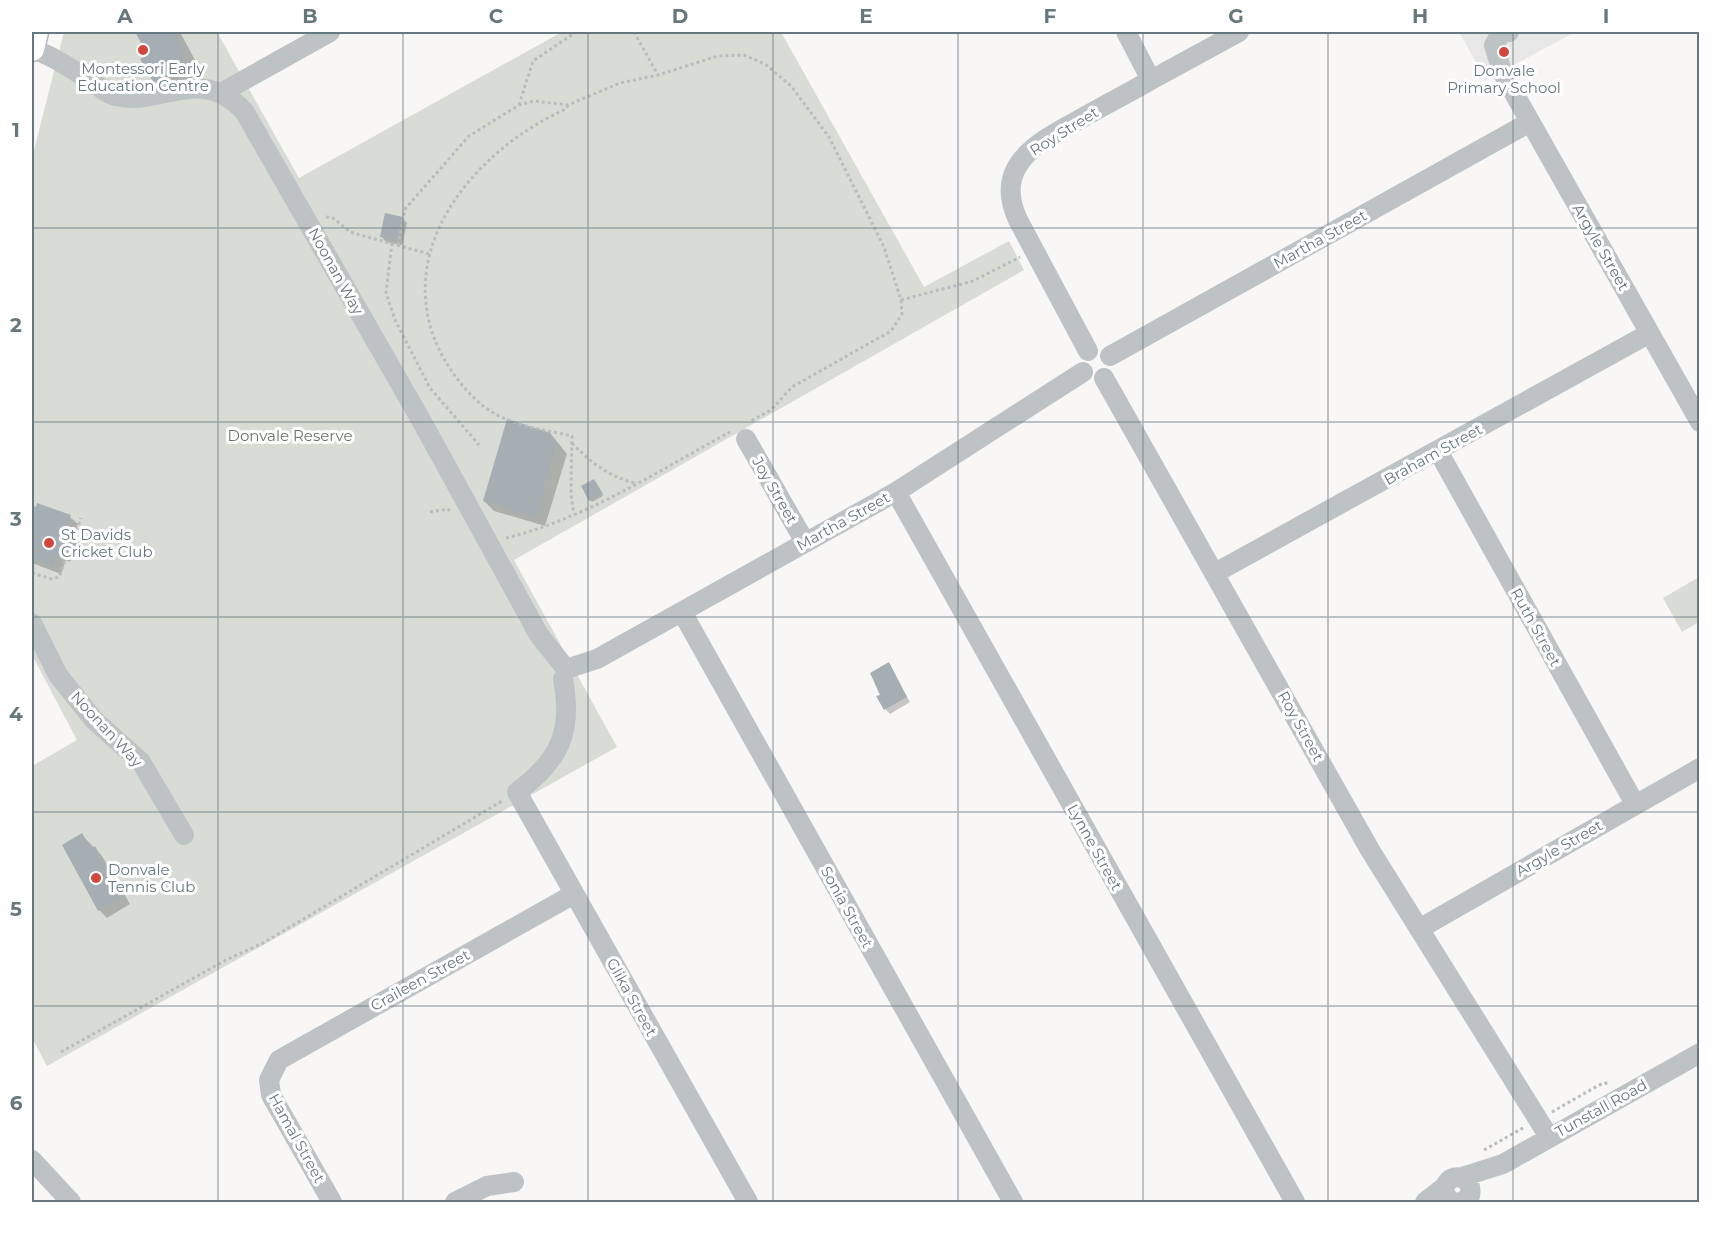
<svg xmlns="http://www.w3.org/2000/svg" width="1731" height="1234" viewBox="0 0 1731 1234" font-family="Montserrat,sans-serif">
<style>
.built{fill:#e6e7e6}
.green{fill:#d9dcd5}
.shadow{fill:#0003}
.building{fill:#a5aeb2}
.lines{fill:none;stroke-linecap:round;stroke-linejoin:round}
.major-casing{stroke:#b1b7b9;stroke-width:27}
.path{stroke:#b8bcbe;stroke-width:3;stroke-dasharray:3 3;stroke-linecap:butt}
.minor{stroke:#bdc3c5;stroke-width:20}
.major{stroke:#fff;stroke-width:24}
.grid{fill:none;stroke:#66777d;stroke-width:1.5;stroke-opacity:0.55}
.poi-dot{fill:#d1473d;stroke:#fff;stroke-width:2}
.labels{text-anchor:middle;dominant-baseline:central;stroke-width:6;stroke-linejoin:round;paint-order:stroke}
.poi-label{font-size:15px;fill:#66777d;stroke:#fff}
.street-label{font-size:15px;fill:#66777d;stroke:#fff}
.park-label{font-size:15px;fill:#6a7664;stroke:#fff}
.neatline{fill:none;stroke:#66777d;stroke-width:2}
.grid-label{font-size:20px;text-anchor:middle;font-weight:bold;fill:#66777d}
</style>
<rect width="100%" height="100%" fill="#f8f7f6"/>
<!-- built -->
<path class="built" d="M 1459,32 L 1575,32 L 1486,80 Z"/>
<!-- green -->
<path class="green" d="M 64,32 L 217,32 L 299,178 L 562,32 L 781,32 L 924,287 L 1009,241 L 1024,270 L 514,560 L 617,747 L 47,1066 L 32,1038 L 32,766 L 77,740 L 32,655 L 32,158 Z
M 1699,577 L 1699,622 L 1682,632 L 1663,598 Z"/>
<!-- shadow -->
<path class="shadow" d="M 136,32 L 180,32 L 195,60 L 190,63 L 197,75 L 165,92 L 155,82 L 150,55 Z
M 402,218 L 407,223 L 402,245 L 386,242 L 382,237 Z
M 551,434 L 567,454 L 545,526 L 494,511 L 484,501 Z
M 596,482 L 603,496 L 592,502 L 590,500 Z
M 32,507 L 70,517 L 78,524 L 73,537 L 77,541 L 70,562 L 66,560 L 61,574 L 32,563 Z
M 888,664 L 910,702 L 890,714 L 885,709 Z
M 82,835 L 102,856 L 130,904 L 107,918 L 99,910 L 64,845 Z"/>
<!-- building -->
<path class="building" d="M 135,32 L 175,32 L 186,50 L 181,53 L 188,64 L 154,83 L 140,59 L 148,55 Z
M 385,213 L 403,217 L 397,241 L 380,237 Z
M 507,419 L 551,433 L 549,440 L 557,442 L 536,517 L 483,501 Z
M 594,479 L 603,494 L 589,501 L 581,486 Z
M 37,503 L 71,515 L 65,530 L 71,532 L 62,555 L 58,554 L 53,567 L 32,559 L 32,505 L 36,507 Z
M 889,662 L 907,697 L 884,710 L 876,696 L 880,695 L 870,673 Z
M 82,833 L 91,849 L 95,846 L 124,896 L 98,911 L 62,845 Z"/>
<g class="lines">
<!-- major casing -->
<g class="major-casing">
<path id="major" d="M 32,49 L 36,32"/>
</g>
<!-- path -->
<path class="path" d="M 634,32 L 658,75
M 519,105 L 533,61 L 576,32
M 568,105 L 566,109 C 472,151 386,255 444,359 C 457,381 477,406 501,417 C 522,427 549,431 572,436 L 571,495 L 574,514
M 326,217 L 333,218 L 350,232 L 429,254
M 392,243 L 386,293 L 395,320 L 430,388 L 479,445
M 398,245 L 405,209 L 469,136 L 519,105 L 534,101 L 568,105 L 620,83 L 658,75 L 718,56 L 744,55 L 765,64 L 791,86 L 829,137 L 884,247 L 901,300 L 902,314 L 891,331 L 792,387 L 771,410 L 749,422
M 901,300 L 973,281 L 1020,257
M 572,443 C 591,463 608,476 635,483
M 430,512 L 448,509 L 450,512
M 506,538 C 585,519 658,471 730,432
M 32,573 L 52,579 L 59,577 L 81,518
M 61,1052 L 226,960 L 263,943 L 502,801
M 1552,1112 L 1599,1085 L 1610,1082
M 1484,1150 L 1523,1128"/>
<!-- minor -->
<path class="minor" d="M 1509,32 L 1501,33 L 1494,45 L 1502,72 L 1700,422
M 32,49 C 53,56 70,68 89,80 C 96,84 104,92 112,95 C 160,110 197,62 244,111 L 421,420 L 539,635 L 566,669 L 597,659 L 896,492 L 1083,372
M 1151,80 L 1239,32
M 221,93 L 330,32
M 1088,351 L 1018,220 C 992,164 1040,141 1082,118 C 1105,105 1128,93 1151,80 L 1126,32
M 1110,356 L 1530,122
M 1104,378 L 1370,850 L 1549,1137
M 746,439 L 805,542
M 1438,451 L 1635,804
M 896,492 L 1295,1202
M 1215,573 L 1650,333
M 682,612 L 1013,1202
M 32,623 L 58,675 L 94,720 L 141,762 L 184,835
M 563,679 C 573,732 560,760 517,792 L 748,1202
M 1419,929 L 1700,768
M 32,1160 L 71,1202
M 1462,1177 L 1503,1164 L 1700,1053
M 332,1202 L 271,1095 L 269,1080 L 279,1060 L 574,894
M 455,1202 L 487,1186 L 514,1182
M 1425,1202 L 1444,1187
M 1453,1202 L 1445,1196 C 1440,1171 1475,1171 1470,1196 L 1462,1202"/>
<!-- major -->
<use href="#major" class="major"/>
</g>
<!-- grid -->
<path class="grid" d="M 218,32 L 218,1202M 403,32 L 403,1202M 588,32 L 588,1202M 773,32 L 773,1202M 958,32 L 958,1202M 1143,32 L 1143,1202M 1328,32 L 1328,1202M 1513,32 L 1513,1202M 32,228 L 1700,228M 32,422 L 1700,422M 32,617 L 1700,617M 32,812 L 1700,812M 32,1006 L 1700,1006"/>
<!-- markers -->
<g class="poi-dot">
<circle cx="143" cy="50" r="6"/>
<circle cx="1504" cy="52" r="6"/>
<circle cx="49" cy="543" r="6"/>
<circle cx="96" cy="878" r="6"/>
</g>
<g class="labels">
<!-- poi labels -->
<g class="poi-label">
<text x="143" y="68">Montessori Early<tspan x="143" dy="17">Education Centre</tspan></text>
<text x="1504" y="70">Donvale<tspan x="1504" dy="17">Primary School</tspan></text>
<text x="61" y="534" text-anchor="start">St Davids<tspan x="61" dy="17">Cricket Club</tspan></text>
<text x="108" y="869" text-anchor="start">Donvale<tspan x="108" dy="17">Tennis Club</tspan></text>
</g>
<!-- street labels -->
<g class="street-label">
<text transform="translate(1064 131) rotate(-32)">Roy Street</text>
<text transform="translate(1320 239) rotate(-29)">Martha Street</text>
<text transform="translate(1601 247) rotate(60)">Argyle Street</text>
<text transform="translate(336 271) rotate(61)">Noonan Way</text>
<text transform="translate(1433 454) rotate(-29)">Braham Street</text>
<text transform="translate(775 490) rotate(60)">Joy Street</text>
<text transform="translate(843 521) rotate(-29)">Martha Street</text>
<text transform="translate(1536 627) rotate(61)">Ruth Street</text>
<text transform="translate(1301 726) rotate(61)">Roy Street</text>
<text transform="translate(107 729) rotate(47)">Noonan Way</text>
<text transform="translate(1095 847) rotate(61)">Lynne Street</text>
<text transform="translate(1559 848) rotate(-30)">Argyle Street</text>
<text transform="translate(847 907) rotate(61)">Sonia Street</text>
<text transform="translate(420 980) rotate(-29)">Craileen Street</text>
<text transform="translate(632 997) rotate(61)">Glika Street</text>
<text transform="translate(1601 1108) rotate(-29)">Tunstall Road</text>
<text transform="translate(297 1138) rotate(61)">Hamal Street</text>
</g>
<!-- park labels -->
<g class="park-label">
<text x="290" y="435">Donvale Reserve</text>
</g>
</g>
<!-- border -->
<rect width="1731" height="1234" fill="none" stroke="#ffffff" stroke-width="66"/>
<rect x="33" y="33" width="1665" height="1168" class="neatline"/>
<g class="grid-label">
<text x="125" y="23">A</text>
<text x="310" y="23">B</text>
<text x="496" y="23">C</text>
<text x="680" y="23">D</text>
<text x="866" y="23">E</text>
<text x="1050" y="23">F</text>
<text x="1236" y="23">G</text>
<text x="1420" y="23">H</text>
<text x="1606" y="23">I</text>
<text x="16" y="137">1</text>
<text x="16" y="332">2</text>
<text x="16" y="526">3</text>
<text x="16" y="721">4</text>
<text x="16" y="916">5</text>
<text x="16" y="1110">6</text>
</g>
</svg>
